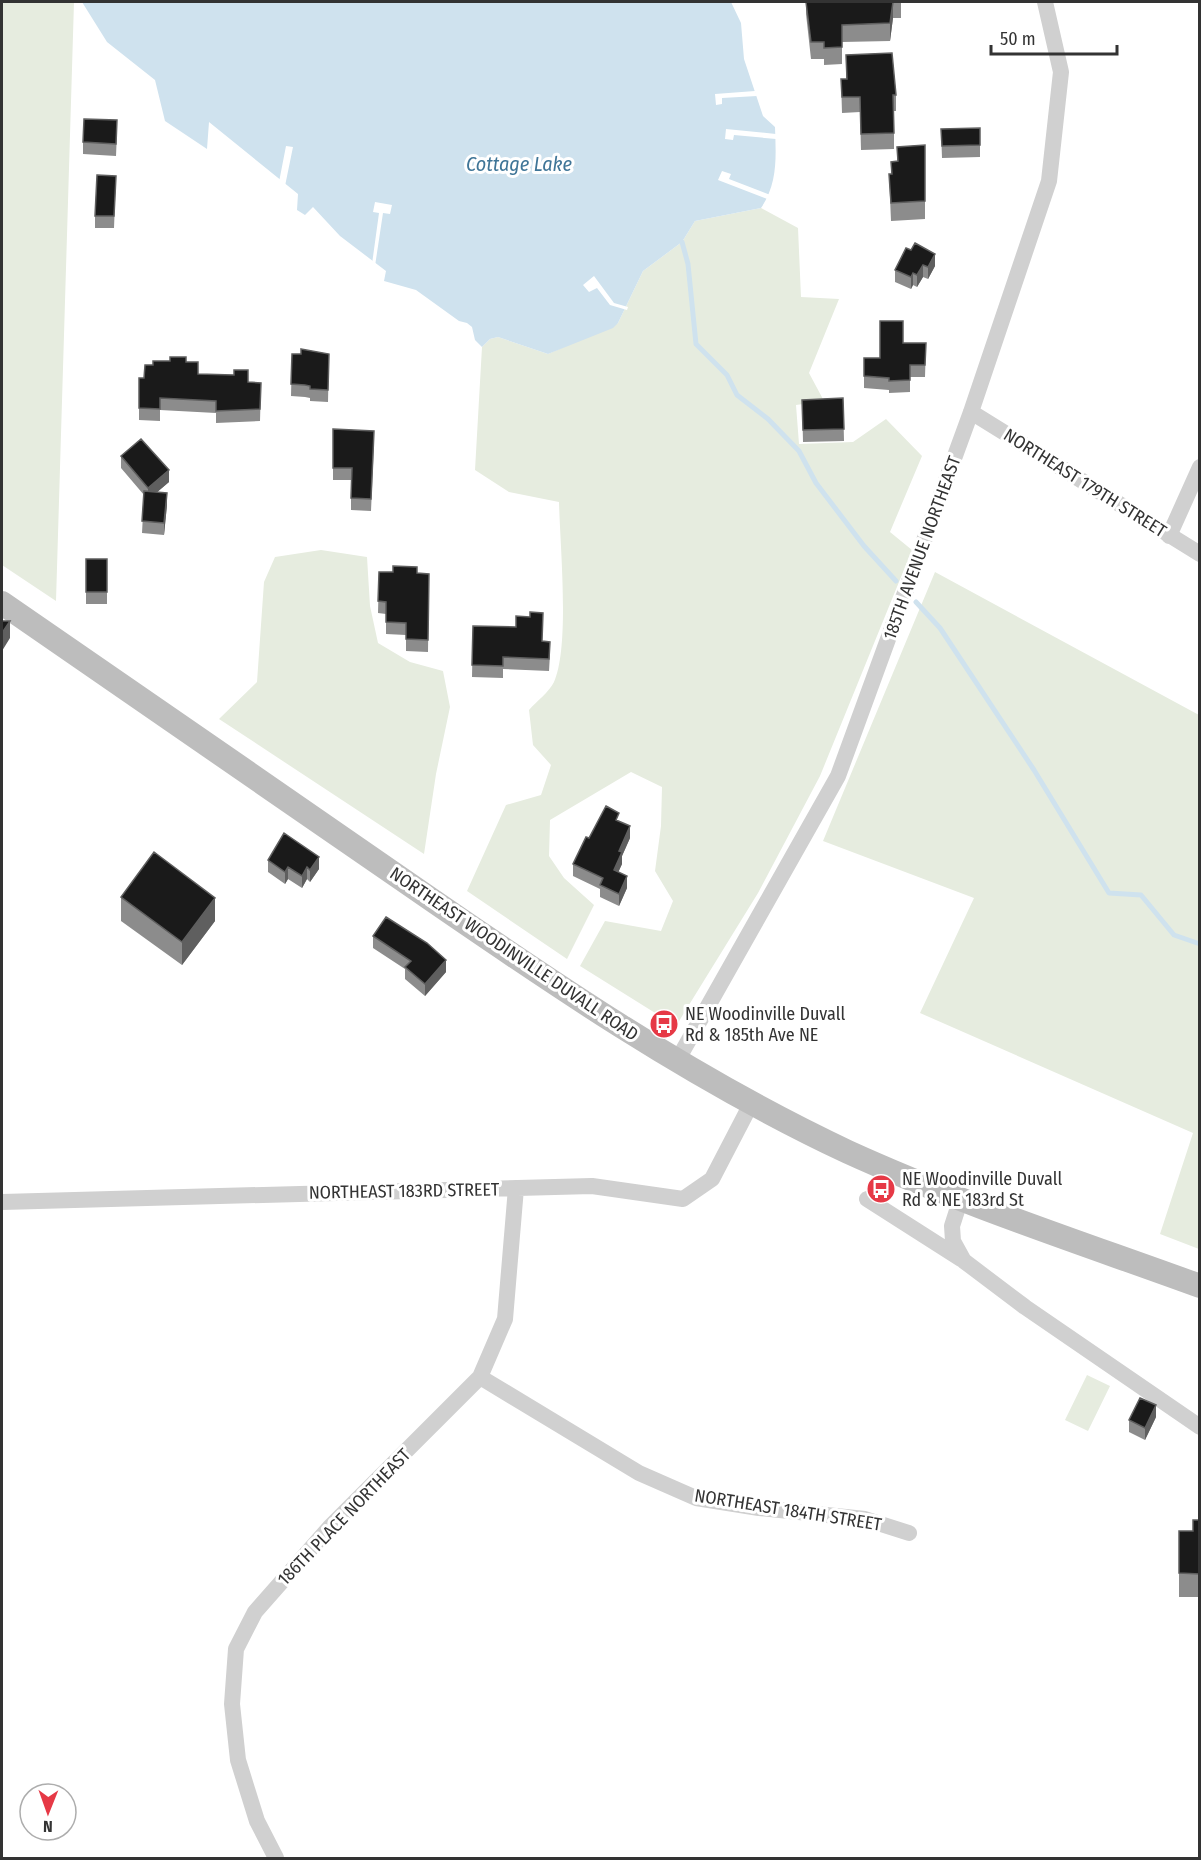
<svg xmlns="http://www.w3.org/2000/svg" width="1201" height="1860" viewBox="0 0 1201 1860" font-family="'Fira Sans Condensed',sans-serif">
<style>
.green{fill:#e6ecdf}
.water{fill:#cfe2ee}
.pier{fill:#fff}
.lines{fill:none;stroke-linecap:round;stroke-linejoin:round}
.stream{stroke:#cfe2ee;stroke-width:5}
.minor{stroke:#d0d0d0;stroke-width:16}
.secondary{stroke:#bdbdbd;stroke-width:24}
.wall{fill:#8c8c8c}
.shaded-wall{fill:#5f5f5f}
.building{fill:#1a1a1a;stroke:#5f5f5f;stroke-width:1.5}
.labels{text-anchor:middle;dominant-baseline:central;stroke-width:6;stroke-linejoin:round;paint-order:stroke}
.street-label{font-size:18px;fill:#333;stroke:#fff}
.poi-label{font-size:18px;fill:#333;stroke:#fff;text-anchor:start}
.water-label{font-size:20px;font-style:italic;fill:#3f7597;stroke:#fff}
</style>
<rect width="100%" height="100%" fill="#fff"/>
<!-- green -->
<path class="green" d="M 2,2 L 74,2 L 56,601 L 2,565 Z
M 761,208 L 798,228 L 801,297 L 839,299 L 809,373 L 824,401 L 796,405 L 799,444 L 853,442 L 886,419 L 922,456 L 890,532 L 912,550 L 820,776 L 758,893 L 676,1026 L 580,966 L 605,921 L 661,931 L 673,901 L 655,871 L 661,826 L 662,787 L 631,772 L 550,820 L 549,856 L 564,878 L 594,905 L 567,959 L 467,891 L 506,805 L 541,795 L 551,765 L 533,745 L 529,710 C 537,701 549,692 554,682 C 570,646 560,545 559,502 L 509,492 L 475,470 L 482,347 L 490,339 L 498,337 L 548,354 L 618,323 L 643,271 L 682,242 L 695,221 Z
M 321,550 L 367,557 L 370,606 L 378,643 L 410,662 L 443,671 L 450,707 L 436,774 L 424,854 L 219,719 L 257,682 L 264,582 L 275,557 Z
M 935,572 L 1199,715 L 1199,1249 L 1160,1234 L 1193,1133 L 920,1013 L 974,898 L 823,841 Z
M 1087,1375 L 1110,1386 L 1088,1431 L 1065,1420 Z"/>
<!-- water -->
<path class="water" d="M 82,2 L 731,2 L 741,23 L 744,59 L 763,116 L 775,127 C 776,157 778,183 761,208 L 695,221 L 682,242 L 643,271 L 618,323 L 613,328 L 548,354 L 498,337 L 490,339 L 482,347 L 475,340 L 472,327 L 467,323 L 459,321 L 416,290 L 384,281 L 386,271 L 340,236 L 313,207 L 305,215 L 297,210 L 298,194 L 209,122 L 207,149 L 165,121 L 155,80 L 107,42 Z"/>
<!-- pier -->
<path class="pier" d="M 755,91 L 757,96 L 722,98 L 722,104 L 716,105 L 715,94 Z
M 726,129 L 776,134 L 776,139 L 734,135 L 733,140 L 725,139 Z
M 286,146 L 293,147 L 285,186 L 279,182 Z
M 722,171 L 731,174 L 729,179 L 773,196 L 770,200 L 718,180 Z
M 375,202 L 392,205 L 390,214 L 383,213 L 375,266 L 372,264 L 379,213 L 373,212 Z
M 594,276 L 614,303 L 628,307 L 627,310 L 610,305 L 597,288 L 589,292 L 583,285 Z"/>
<g class="lines">
<!-- stream -->
<path class="stream" d="M 682,242 L 688,264 L 696,344 L 727,375 L 737,395 L 768,419 L 799,451 L 816,483 L 864,546 L 896,581
M 916,602 L 940,628 L 1034,770 L 1109,893 L 1141,895 L 1174,935 L 1200,944"/>
<!-- minor -->
<path class="minor" d="M 971,412 L 1200,554
M 1169,536 L 1200,467
M 677,1061 L 838,776 L 971,412 L 1049,181 L 1061,72 L 1045,2
M 961,1198 L 952,1226 L 953,1241 L 964,1261 L 1025,1307 L 1200,1427
M 867,1199 L 961,1259
M 2,1202 L 592,1186 L 683,1199 L 712,1179 L 752,1102
M 480,1377 L 639,1473 L 696,1498 L 759,1508 L 865,1519 L 909,1533
M 276,1858 L 257,1821 L 238,1760 L 232,1704 L 236,1649 L 255,1612 L 329,1528 L 480,1377 L 505,1319 L 516,1188"/>
<!-- secondary -->
<path class="secondary" d="M 2,603 C 135,696 269,788 403,880 C 546,979 690,1078 848,1152 C 962,1204 1082,1243 1200,1286"/>
</g>
<!-- wall -->
<path class="wall" d="M 806,2 L 901,2 L 901,18 L 893,18 L 890,41 L 842,42 L 842,64 L 824,65 L 824,59 L 811,59 L 806,14 Z
M 846,55 L 896,95 L 896,111 L 894,111 L 894,149 L 861,150 L 860,112 L 842,113 L 841,79 L 846,79 Z
M 980,128 L 980,157 L 942,158 L 941,129 Z
M 117,132 L 116,156 L 83,154 L 83,142 Z
M 925,145 L 925,219 L 891,221 L 889,174 L 891,174 L 891,162 L 897,161 L 897,147 Z
M 116,176 L 114,228 L 95,228 L 95,216 Z
M 906,248 L 935,266 L 928,279 L 923,277 L 917,287 L 913,285 L 911,289 L 895,282 L 895,270 Z
M 903,343 L 926,343 L 925,377 L 910,377 L 910,392 L 889,393 L 889,390 L 864,388 L 864,358 L 880,358 Z
M 292,354 L 329,354 L 328,402 L 310,401 L 310,398 L 305,397 L 291,396 Z
M 186,362 L 198,374 L 248,382 L 261,383 L 260,421 L 216,423 L 216,413 L 160,410 L 160,421 L 139,420 L 139,378 L 144,378 L 153,365 Z
M 843,398 L 844,441 L 803,442 L 802,400 Z
M 333,429 L 374,443 L 371,511 L 351,510 L 351,480 L 333,480 Z
M 121,456 L 169,482 L 157,492 L 167,505 L 164,535 L 142,533 L 144,495 L 121,468 Z
M 86,559 L 107,559 L 107,604 L 86,604 Z
M 379,572 L 429,574 L 428,652 L 406,651 L 406,635 L 386,634 L 386,614 L 378,613 Z
M 473,626 L 543,641 L 550,654 L 549,671 L 503,669 L 503,678 L 472,677 Z
M 619,822 L 630,838 L 622,856 L 622,864 L 618,872 L 627,888 L 619,906 L 600,897 L 600,889 L 573,876 L 573,864 L 589,838 Z
M 268,860 L 319,869 L 310,882 L 307,879 L 302,888 L 288,879 L 285,884 L 268,872 Z
M 121,897 L 215,921 L 182,965 L 121,921 Z
M 373,936 L 446,972 L 425,996 L 405,979 L 405,969 L 373,948 Z
M 1156,1417 L 1145,1440 L 1129,1432 L 1129,1420 Z
M 1200,1520 L 1200,1597 L 1179,1597 L 1179,1531 L 1193,1531 Z"/>
<!-- shaded-wall -->
<path class="shaded-wall" d="M 893,2 L 893,18 L 890,41 L 890,23 Z
M 935,254 L 935,266 L 928,279 L 928,267 Z
M 923,265 L 923,277 L 917,287 L 917,275 Z
M 913,273 L 913,285 L 911,289 L 911,277 Z
M 169,470 L 169,482 L 148,500 L 148,488 Z
M 167,493 L 167,505 L 164,535 L 164,523 Z
M 10,621 L 10,638 L 2,651 L 2,633 Z
M 630,826 L 630,838 L 622,856 L 622,864 L 614,882 L 614,870 L 619,851 Z
M 319,857 L 319,869 L 310,882 L 310,870 Z
M 288,867 L 288,879 L 285,884 L 285,872 Z
M 307,867 L 307,879 L 302,888 L 302,876 Z
M 627,876 L 627,888 L 619,906 L 619,894 Z
M 215,898 L 215,921 L 182,965 L 182,942 Z
M 446,960 L 446,972 L 425,996 L 425,984 Z
M 1156,1405 L 1156,1417 L 1145,1440 L 1145,1428 Z"/>
<!-- building -->
<path class="building" d="M 806,2 L 893,2 L 890,23 L 842,25 L 842,47 L 824,48 L 824,42 L 811,42 Z
M 892,53 L 896,95 L 893,95 L 894,133 L 861,134 L 860,97 L 842,97 L 841,79 L 847,79 L 846,55 Z
M 84,119 L 117,120 L 116,144 L 83,142 Z
M 980,128 L 980,145 L 942,146 L 941,129 Z
M 925,145 L 925,201 L 891,203 L 889,174 L 892,174 L 891,162 L 898,161 L 897,147 Z
M 97,175 L 116,176 L 114,216 L 95,216 Z
M 915,243 L 935,254 L 928,267 L 923,265 L 917,275 L 913,273 L 911,277 L 895,270 L 906,248 L 911,250 Z
M 880,321 L 903,321 L 903,343 L 926,343 L 925,365 L 910,365 L 910,380 L 889,381 L 889,378 L 864,376 L 864,358 L 880,358 Z
M 301,349 L 329,354 L 328,390 L 310,389 L 310,386 L 305,385 L 291,384 L 292,354 L 301,354 Z
M 170,357 L 186,357 L 186,362 L 198,362 L 198,374 L 234,375 L 234,370 L 248,370 L 248,382 L 261,383 L 260,409 L 216,411 L 216,401 L 160,398 L 160,409 L 139,408 L 139,378 L 144,378 L 145,365 L 153,365 L 153,361 L 170,361 Z
M 843,398 L 844,429 L 803,430 L 802,400 Z
M 333,429 L 374,431 L 371,499 L 351,498 L 352,468 L 333,468 Z
M 141,439 L 169,470 L 148,488 L 121,456 Z
M 144,491 L 167,493 L 164,523 L 142,521 Z
M 86,559 L 107,559 L 107,592 L 86,592 Z
M 393,566 L 417,567 L 417,573 L 429,574 L 428,640 L 406,639 L 406,623 L 386,622 L 386,602 L 378,601 L 379,572 L 393,572 Z
M 530,612 L 543,613 L 542,641 L 550,642 L 549,659 L 503,657 L 503,666 L 472,665 L 473,626 L 516,627 L 516,616 L 530,617 Z
M 2,621 L 10,621 L 2,633 Z
M 606,806 L 619,813 L 616,820 L 630,826 L 619,851 L 622,852 L 614,870 L 627,876 L 619,894 L 600,885 L 603,878 L 573,864 L 586,837 L 589,838 Z
M 284,833 L 319,857 L 310,870 L 307,867 L 302,876 L 288,867 L 285,872 L 268,860 Z
M 154,852 L 215,898 L 182,942 L 121,897 Z
M 386,917 L 427,943 L 446,960 L 425,984 L 405,967 L 411,961 L 373,936 Z
M 1140,1398 L 1156,1405 L 1145,1428 L 1129,1420 Z
M 1193,1520 L 1200,1520 L 1200,1574 L 1179,1573 L 1179,1531 L 1193,1531 Z"/>
<!-- icons -->
<defs>
<g id="bus-disc" transform="scale(1.5)"><circle r="9.5" fill="#e63946" stroke="#fff"/><path d="M-5-6H5V4H4V6H2V4H-2V6H-4V4H-5ZM-3.5-4V0h7V-4ZM-3.5 1.2v1.5H-2V1.2ZM2 1.2v1.5H3.5V1.2Z" fill="#fff"/></g>
</defs>
<g fill-rule="evenodd">
<use href="#bus-disc" x="664" y="1024"/>
<use href="#bus-disc" x="881" y="1189"/>
</g>
<g class="labels">
<!-- street labels -->
<g class="street-label">
<text transform="translate(1085 483) rotate(32)">NORTHEAST 179TH STREET</text>
<text transform="translate(922 548) rotate(-70)">185TH AVENUE NORTHEAST</text>
<text transform="translate(514 954) rotate(34)">NORTHEAST WOODINVILLE DUVALL ROAD</text>
<text transform="translate(404 1191) rotate(-1)">NORTHEAST 183RD STREET</text>
<text transform="translate(788 1510) rotate(9)">NORTHEAST 184TH STREET</text>
<text transform="translate(344 1517) rotate(-46)">186TH PLACE NORTHEAST</text>
</g>
<!-- poi labels -->
<g class="poi-label">
<text x="685" y="1014">NE Woodinville Duvall<tspan x="685" dy="21">Rd &amp; 185th Ave NE</tspan></text>
<text x="902" y="1179">NE Woodinville Duvall<tspan x="902" dy="21">Rd &amp; NE 183rd St</tspan></text>
</g>
<!-- water labels -->
<g class="water-label">
<text x="519" y="164">Cottage Lake</text>
</g>
</g>
<!-- border -->
<rect width="1201" height="1860" fill="none" stroke="#333333" stroke-width="6"/>
<!-- north arrow -->
<g transform="translate(48 1812) rotate(181)"><circle r="28" fill="#ffffff" stroke="#adadad" stroke-width="1.5"/>
<path d="M0-4.5L10 22L0 15L-10 22Z" fill="#e63946"/>
<text y="-9" font-size="16" font-weight="bold" text-anchor="middle" fill="#333333">N</text>
</g>
<!-- scale -->
<path d="M991 45v9h126v-9" fill="none" stroke="#333333" stroke-width="3"/>
<text x="1000" y="45" font-size="18" fill="#333333" stroke="#ffffff" stroke-width="4.5" paint-order="stroke">50 m</text>
</svg>
